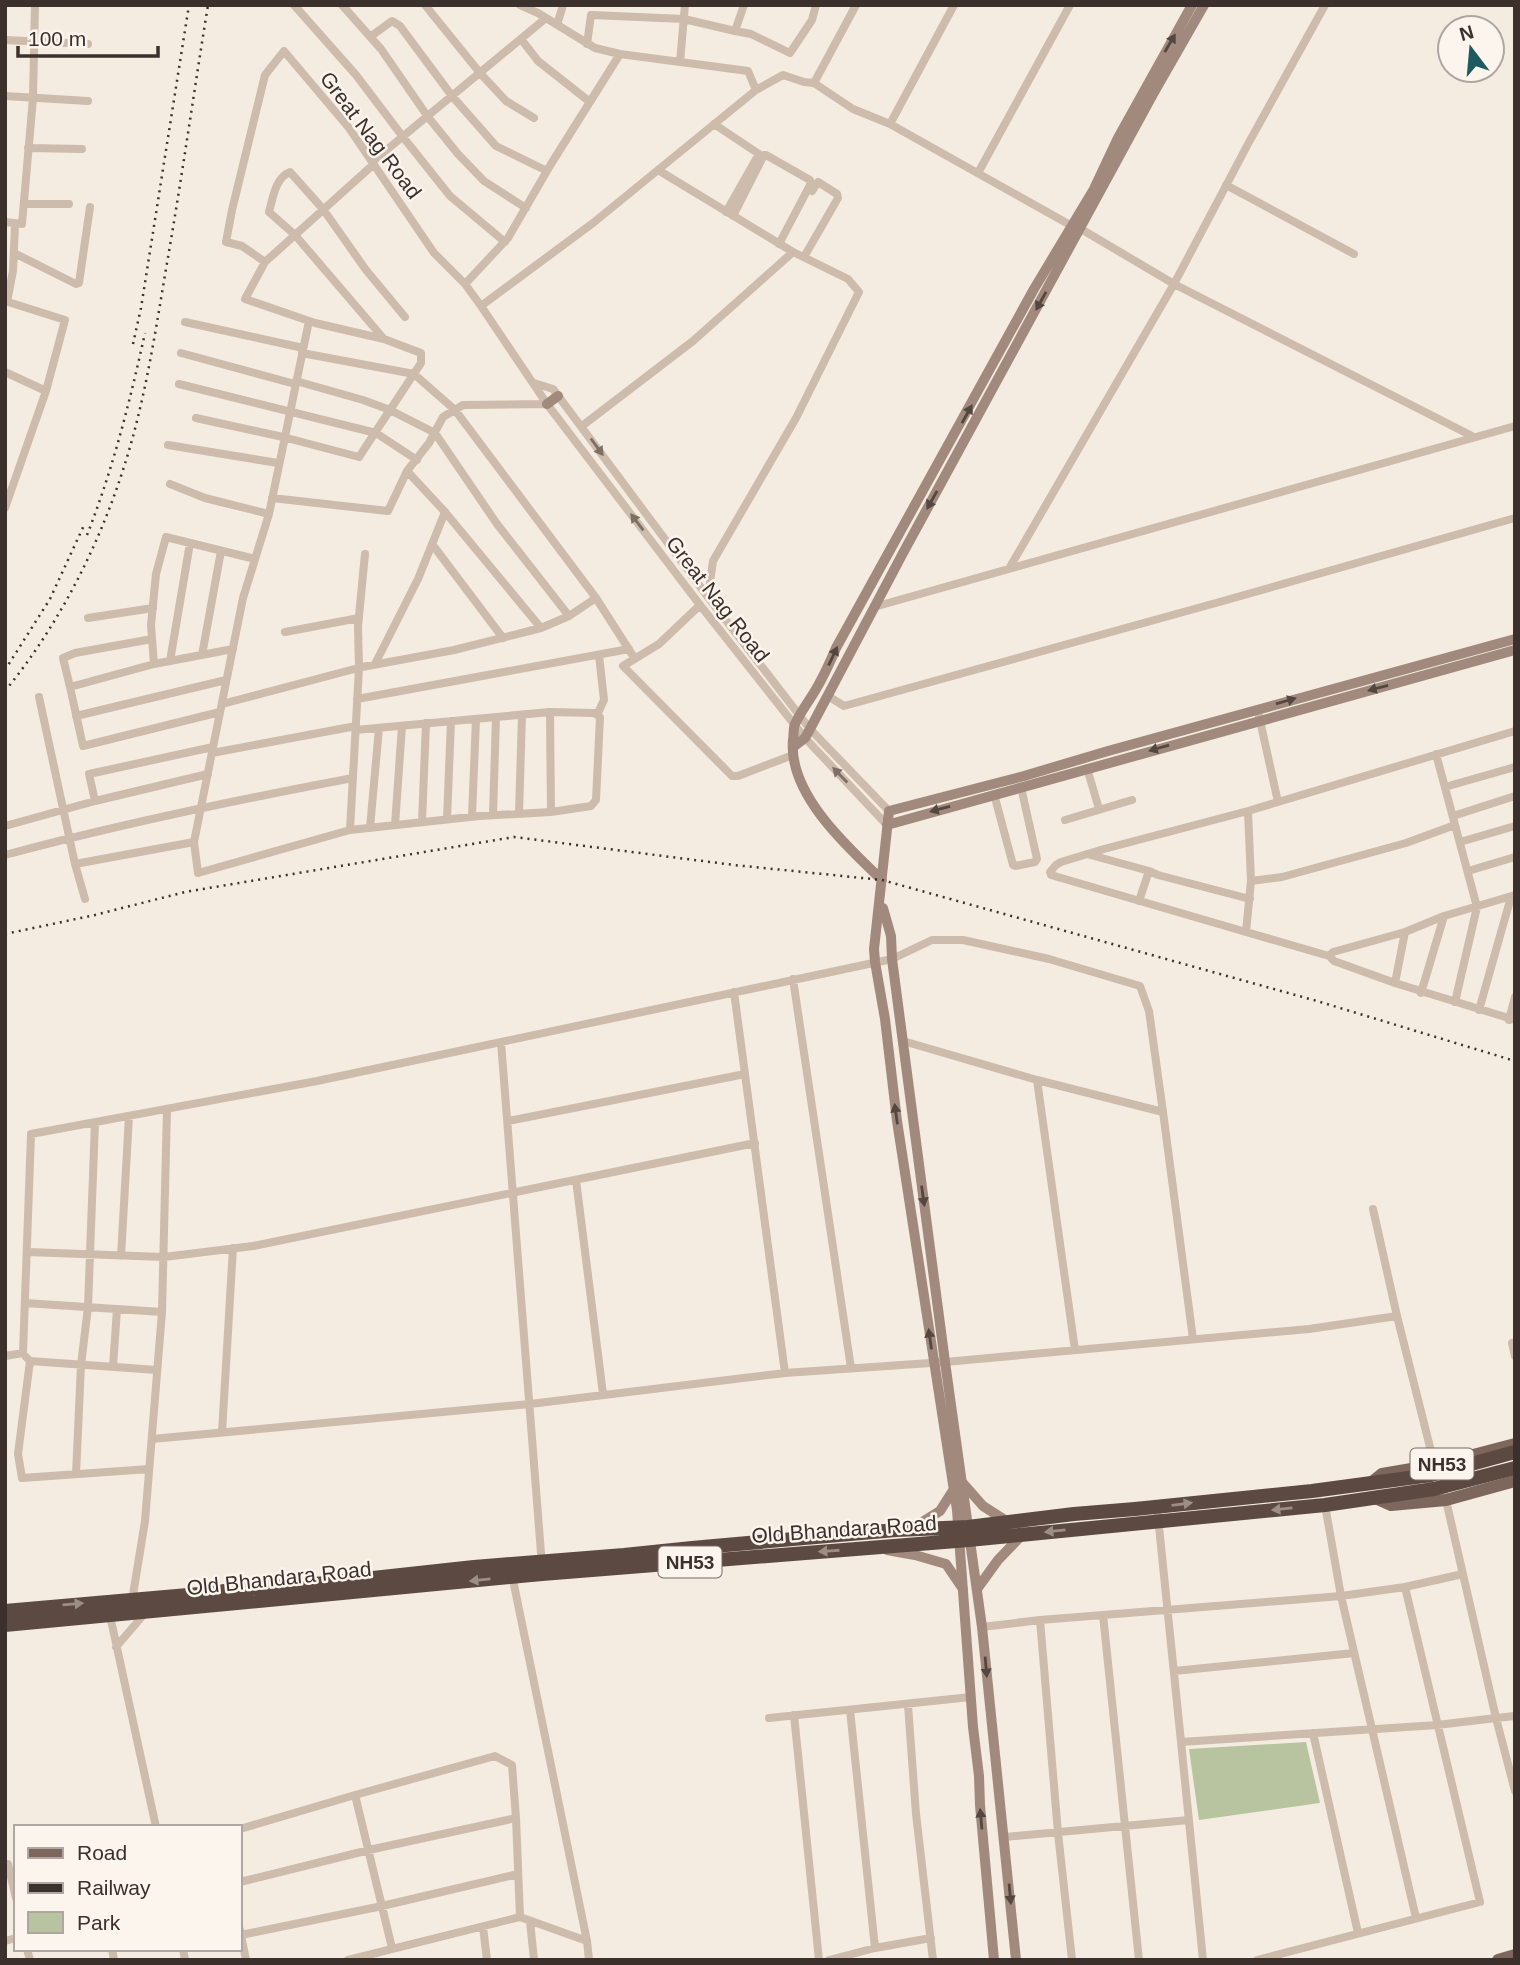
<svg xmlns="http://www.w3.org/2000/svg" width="1520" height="1965" viewBox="0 0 1520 1965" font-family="Helvetica,sans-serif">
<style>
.green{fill:#b8c4a0}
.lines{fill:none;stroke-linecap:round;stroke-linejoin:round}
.street{stroke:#cdbbac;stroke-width:8}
.secondary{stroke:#a18a7d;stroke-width:10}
.primary{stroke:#7d675c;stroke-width:12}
.highway{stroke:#5c4a42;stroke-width:14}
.rail{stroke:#3b302b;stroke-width:2.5;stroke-dasharray:2 5;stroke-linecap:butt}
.oneway{fill:#544640}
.oneway2{fill:#7d6f65}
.oneway3{fill:#9c8e87}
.labels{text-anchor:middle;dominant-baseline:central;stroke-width:5;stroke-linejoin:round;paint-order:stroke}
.shield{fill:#fbf5ee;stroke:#756b66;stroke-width:2}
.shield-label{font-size:19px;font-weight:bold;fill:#3b302b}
.street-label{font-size:21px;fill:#3b302b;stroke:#fbf5ee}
</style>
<rect width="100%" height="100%" fill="#f4ebe1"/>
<!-- green -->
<path class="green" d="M 1306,1742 L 1320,1803 L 1199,1820 L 1189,1749 Z"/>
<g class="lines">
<!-- street -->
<path class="street" d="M 294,5 L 356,75 L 403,137 L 450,196 L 505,242
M 342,5 L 381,49 L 428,117 L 458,154 L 484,181 L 526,208
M 425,5 L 480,73 L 506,101 L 534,118
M 744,5 L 735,31 L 751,34 L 790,53 L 812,20 L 816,5
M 557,25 L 563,5
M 370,37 L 392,21 L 400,26 L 452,96 L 496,146 L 547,171
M 521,39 L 538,61 L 590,102
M 5,40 L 88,44
M 587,44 L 591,15 L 684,19 L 735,31
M 680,62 L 685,5
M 814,83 L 853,109 L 890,124 L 1072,226
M 756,90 L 783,75 L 804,82 L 814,83 L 856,5
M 5,96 L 88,101
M 714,124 L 759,154 L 726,212
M 890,124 L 954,5
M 28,148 L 82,149
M 372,162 L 546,18
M 374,164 L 265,262 L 242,246 L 226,242 L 232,210 L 265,75 L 284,51 L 349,128 L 434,253 L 465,284 L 481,306 L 547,404 L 700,605 L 805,738 L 887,825
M 978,173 L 1070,5
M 1226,185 L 1354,254
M 24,204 L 69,204
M 733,216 L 764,155 L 766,155 L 810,180 L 810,185 L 779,244
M 5,222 L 22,224 L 33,98 L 35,5
M 1081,229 L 1174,284 L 1248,144 L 1325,5
M 14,253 L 76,284 L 79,283 L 90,207
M 804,257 L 838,198 L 837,194 L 818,182 L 812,191
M 465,284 L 508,238 L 551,164 L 620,54
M 5,301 L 65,320 L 46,391
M 7,302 L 13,271 L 15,224
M 481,306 L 593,223 L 756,90 L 748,71 L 620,54 L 595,48 L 538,13 L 520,5
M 185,322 L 303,348
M 384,339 L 295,235 L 269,212 C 273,198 275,178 290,172 L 323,209 L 366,270 L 405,317
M 181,353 L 295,384
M 302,353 L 414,374 L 455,410 L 596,598 L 635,659
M 5,372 L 46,391 L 5,508
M 296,381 L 363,400 L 390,410 L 435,433 L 497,524 L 569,616
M 534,383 L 553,389 L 708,597 L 810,729 L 889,811
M 179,384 L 376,433 L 417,460
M 196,418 L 283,437 L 359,457 L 421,363 L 421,353 L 384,339 L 315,323 L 245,299 L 265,262
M 582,426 L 693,341 L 793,252 L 658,170
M 168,445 L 278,463
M 407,471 L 445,512 L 541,628
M 170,484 L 205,498 L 269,514
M 272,498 L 388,511 L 407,471 L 429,443 L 443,417 L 463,405 L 547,404
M 432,544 L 503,638
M 1010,567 L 1174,284 L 1474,437
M 708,597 L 713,561 L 796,418 L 859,292 L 848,279 L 793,252
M 700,605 L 659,644 L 623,666 L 732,776 L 738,776 L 793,755
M 874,607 L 1515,426
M 88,618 L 153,608
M 285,632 L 359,618
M 152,639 L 75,653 L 63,658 L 70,687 L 154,664
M 233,649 L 154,664 L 151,625 L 156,574 L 166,537 L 255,559
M 202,655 L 221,551
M 170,661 L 190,543
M 375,664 L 418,579 L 445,512
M 70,687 L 83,746 L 220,712
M 828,696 L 844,706 L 1223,601 L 1515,518
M 39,697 L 75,864 L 194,842 L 243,598 L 269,514 L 309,321
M 357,699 L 629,649
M 222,704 L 362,667 L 454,650 L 541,628 L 569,616 L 596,598
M 550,712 L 551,812
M 597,715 L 604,700 L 599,655
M 76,716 L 226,680
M 1259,716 L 1278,802 L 1248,811 L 1251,881 L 1246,932 L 1329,956
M 212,753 L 356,726
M 1436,754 L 1477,907 L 1455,1002
M 1087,768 L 1099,809
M 1445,787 L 1515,767
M 994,794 L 1013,865 L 1015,866 L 1035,862 L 1037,859 L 1021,787
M 95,801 L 89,774 L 213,747
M 1278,802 L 1515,731
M 519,814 L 522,715
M 493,815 L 496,717
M 472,816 L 476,719
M 1453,816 L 1515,796
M 447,819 L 451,721
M 1065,820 L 1132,800
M 422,822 L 426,723
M 395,825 L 402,726
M 5,826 L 95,801 L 208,774
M 370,828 L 379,728
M 350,830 L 479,816 L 551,812 L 591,806 L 596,800 L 600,717 L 594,713 L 550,712 L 355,730
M 194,842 L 198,873 L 350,830 L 359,668 L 358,626 L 365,554
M 1460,842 L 1515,826
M 1087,854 L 1149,871 L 1158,875 L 1250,899
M 5,855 C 120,824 236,800 353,778
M 75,864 L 85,899
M 1468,871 L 1515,857
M 1251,881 L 1282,877 L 1406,843 L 1455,825
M 1139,901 L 1149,871
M 1246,932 L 1051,875 L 1050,872 L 1056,865 L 1061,862 L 1104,849 L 1248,811
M 1405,932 L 1395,983 L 1515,1020
M 793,979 L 851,1368
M 1395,983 L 1334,961 L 1329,956 L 1333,952 L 1405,932 L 1444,916 L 1515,895
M 734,992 L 785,1373
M 1421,993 L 1444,916
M 1479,1010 L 1511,897
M 1509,1020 L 1515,997
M 903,1041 L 1037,1080 L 1163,1112 L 1193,1339
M 501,1042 L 542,1566
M 1037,1080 L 1075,1350
M 508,1121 L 745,1074
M 576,1180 L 603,1394
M 1373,1209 L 1397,1316
M 27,1252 L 164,1257 L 253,1246 L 755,1143
M 121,1256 L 129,1116
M 25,1303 L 162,1312
M 1515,1342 L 1512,1343 L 1515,1356
M 5,1356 L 23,1353 L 31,1134 L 317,1081 L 892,959 L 932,940 L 963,940 L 1049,959 L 1140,986 L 1149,1011 L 1163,1112
M 26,1357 L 30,1361 L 157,1370
M 30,1361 L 18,1454 L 22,1478 L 149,1469
M 113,1367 L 117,1309
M 222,1432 L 233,1248
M 152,1439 L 530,1404 L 785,1373 L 945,1362 L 1309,1329 L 1397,1316 L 1435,1467
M 76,1474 L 81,1365 L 88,1307 L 95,1122
M 1445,1496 L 1496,1718 L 1515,1716
M 1157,1507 L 1181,1742 L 1437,1725 L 1496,1718 L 1515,1791
M 512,1575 L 587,1941 L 589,1960
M 1405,1587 L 1463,1574
M 132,1601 L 145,1521 L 162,1312 L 167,1109
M 109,1611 L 156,1827
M 1040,1620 L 1058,1833 L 1072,1960
M 982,1627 L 1040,1620 L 1103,1615
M 116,1647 L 146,1612
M 1174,1671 L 1354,1653
M 908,1705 L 916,1814 L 933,1960
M 850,1710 L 875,1948
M 794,1715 L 819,1960
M 769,1718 L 971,1697
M 1313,1733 L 1358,1933
M 1181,1742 L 1203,1960
M 240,1829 L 355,1795
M 1005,1837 L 1189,1820
M 5,1865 L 8,1864 L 16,1898
M 240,1882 L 369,1850 L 516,1818 L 520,1917 L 587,1941
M 530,1921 L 534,1960
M 483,1927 L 487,1960
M 240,1930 L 246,1960
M 241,1935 L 382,1906 L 518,1874
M 5,1941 L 16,1938
M 392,1948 L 355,1795 L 495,1756 L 512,1765 L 516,1818
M 27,1949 L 30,1960
M 112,1949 L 114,1960
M 183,1949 L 185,1960
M 348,1960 L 520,1917
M 829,1960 L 875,1948 L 931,1938
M 1139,1960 L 1103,1615 L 1341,1596 L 1325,1505
M 1257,1960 L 1480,1902 L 1405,1587 L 1341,1596 L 1416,1918"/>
<!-- secondary -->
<path class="secondary" d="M 547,404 L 558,396
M 793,747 L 805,738 L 810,729 L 903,553 L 1153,94 L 1204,5
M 887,825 L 1515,650
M 882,880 C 846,846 788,793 793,740 C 794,735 793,728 795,724 C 802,709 813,696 820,682 C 826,671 831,660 836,648 L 1034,289 L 1094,189 L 1118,138 L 1192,5
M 883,908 L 891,936 L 892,959 L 945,1362 L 982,1627 L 1016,1960
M 961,1481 L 983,1506 L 1008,1522
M 911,1529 L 940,1511 L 954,1489
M 887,1550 L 915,1555 L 946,1564 L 963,1589
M 977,1589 L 998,1560 L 1022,1535
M 994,1960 L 980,1805 L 979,1776 L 973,1727 L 957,1510 L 897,1121 L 885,1019 L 875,962 L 874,949 L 889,811 L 1024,776 L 1108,751 L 1515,639"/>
<!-- primary -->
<path class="primary" d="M 1371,1483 L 1382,1474 L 1435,1465 L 1515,1444
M 1373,1497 L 1391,1505 L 1446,1500 L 1515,1481
M 1498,1960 L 1515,1955"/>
<!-- highway -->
<path class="highway" d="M 5,1611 L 211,1593 L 232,1590 L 327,1583 L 474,1567 L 624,1555 L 692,1548 L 896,1530 L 968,1527 L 1074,1514 L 1135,1509 L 1312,1491 L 1431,1475 L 1515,1452
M 5,1625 L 542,1574 L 969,1540 L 1325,1505 L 1434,1489 L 1515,1468"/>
<!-- rail -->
<path class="rail" d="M 133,344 L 141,308 L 189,5
M 87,535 C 113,469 130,401 145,333
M 5,670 L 50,599 L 85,523
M 5,691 C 64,619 107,530 132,440 C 148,382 157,322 167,263 C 182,177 194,91 208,5
M 5,934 L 95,915 L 185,892 L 514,837 L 734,865 L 882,880 L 1317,1001 L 1515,1061"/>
</g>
<!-- one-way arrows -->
<defs><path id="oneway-solid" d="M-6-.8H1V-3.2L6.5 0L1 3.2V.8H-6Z" transform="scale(1.75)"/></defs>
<g class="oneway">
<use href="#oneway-solid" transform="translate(1170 43) rotate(-60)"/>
<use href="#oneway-solid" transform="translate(1041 301) rotate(119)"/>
<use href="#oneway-solid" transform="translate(967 414) rotate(-61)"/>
<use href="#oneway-solid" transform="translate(932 500) rotate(119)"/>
<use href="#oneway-solid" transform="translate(833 656) rotate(-65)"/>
<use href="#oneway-solid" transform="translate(1378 688) rotate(165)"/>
<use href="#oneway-solid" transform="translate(1286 701) rotate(-16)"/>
<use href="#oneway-solid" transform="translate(1159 748) rotate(164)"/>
<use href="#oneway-solid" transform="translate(940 809) rotate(165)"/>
<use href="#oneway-solid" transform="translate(896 1114) rotate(-98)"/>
<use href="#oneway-solid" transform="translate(923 1196) rotate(82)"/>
<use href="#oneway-solid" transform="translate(930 1339) rotate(-98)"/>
<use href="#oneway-solid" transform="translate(986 1667) rotate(85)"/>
<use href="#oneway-solid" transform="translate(981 1819) rotate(-95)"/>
<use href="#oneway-solid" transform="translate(1010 1894) rotate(85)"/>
</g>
<g class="oneway2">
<use href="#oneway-solid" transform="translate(597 447) rotate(54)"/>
<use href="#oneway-solid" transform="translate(637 522) rotate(-127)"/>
<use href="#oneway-solid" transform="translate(840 775) rotate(-134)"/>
</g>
<g class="oneway3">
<use href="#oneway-solid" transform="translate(1182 1504) rotate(-7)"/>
<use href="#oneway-solid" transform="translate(1282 1509) rotate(174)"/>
<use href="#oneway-solid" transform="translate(1055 1531) rotate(174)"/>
<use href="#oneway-solid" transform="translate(829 1551) rotate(176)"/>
<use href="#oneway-solid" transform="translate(480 1580) rotate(174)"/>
<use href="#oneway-solid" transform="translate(73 1604) rotate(-5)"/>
</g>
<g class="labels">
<!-- shield labels -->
<g class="shield">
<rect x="1410.5" y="1448.5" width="63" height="31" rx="5"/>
<rect x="658.5" y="1546.5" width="63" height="31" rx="5"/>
</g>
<g class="shield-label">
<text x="1442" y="1464">NH53</text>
<text x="690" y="1562">NH53</text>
</g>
<!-- street labels -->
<g class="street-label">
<text transform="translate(371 135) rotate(53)">Great Nag Road</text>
<text transform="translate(718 599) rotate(52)">Great Nag Road</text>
<text transform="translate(844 1529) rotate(-4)">Old Bhandara Road</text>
<text transform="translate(279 1578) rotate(-6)">Old Bhandara Road</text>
</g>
</g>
<!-- border -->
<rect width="1520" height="1965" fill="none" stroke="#3b302b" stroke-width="14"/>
<!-- legend -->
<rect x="14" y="1825" width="228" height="126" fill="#fbf5ee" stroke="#aea6a0" stroke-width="2"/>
<rect x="28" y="1848" width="35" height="10" fill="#7d675c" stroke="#aea6a0" stroke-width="2"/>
<text x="77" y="1860" font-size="21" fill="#3b302b">Road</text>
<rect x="28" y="1883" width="35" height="10" fill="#3b302b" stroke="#aea6a0" stroke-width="2"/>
<text x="77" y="1895" font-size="21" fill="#3b302b">Railway</text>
<rect x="28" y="1912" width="35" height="21" fill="#b8c4a0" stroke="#aea6a0" stroke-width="2"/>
<text x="77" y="1930" font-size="21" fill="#3b302b">Park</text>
<!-- north arrow -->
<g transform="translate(1471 49) rotate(344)"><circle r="33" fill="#fbf5ee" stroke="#aea6a0" stroke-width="2"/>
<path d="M0-5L12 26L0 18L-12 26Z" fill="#1f5a5e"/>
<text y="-10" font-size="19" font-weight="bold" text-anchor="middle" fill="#3b302b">N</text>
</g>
<!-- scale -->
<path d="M18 46v10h140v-10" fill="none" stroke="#3b302b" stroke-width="3.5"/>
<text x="28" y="46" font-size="21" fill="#3b302b" stroke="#fbf5ee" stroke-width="5" paint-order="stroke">100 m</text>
</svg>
